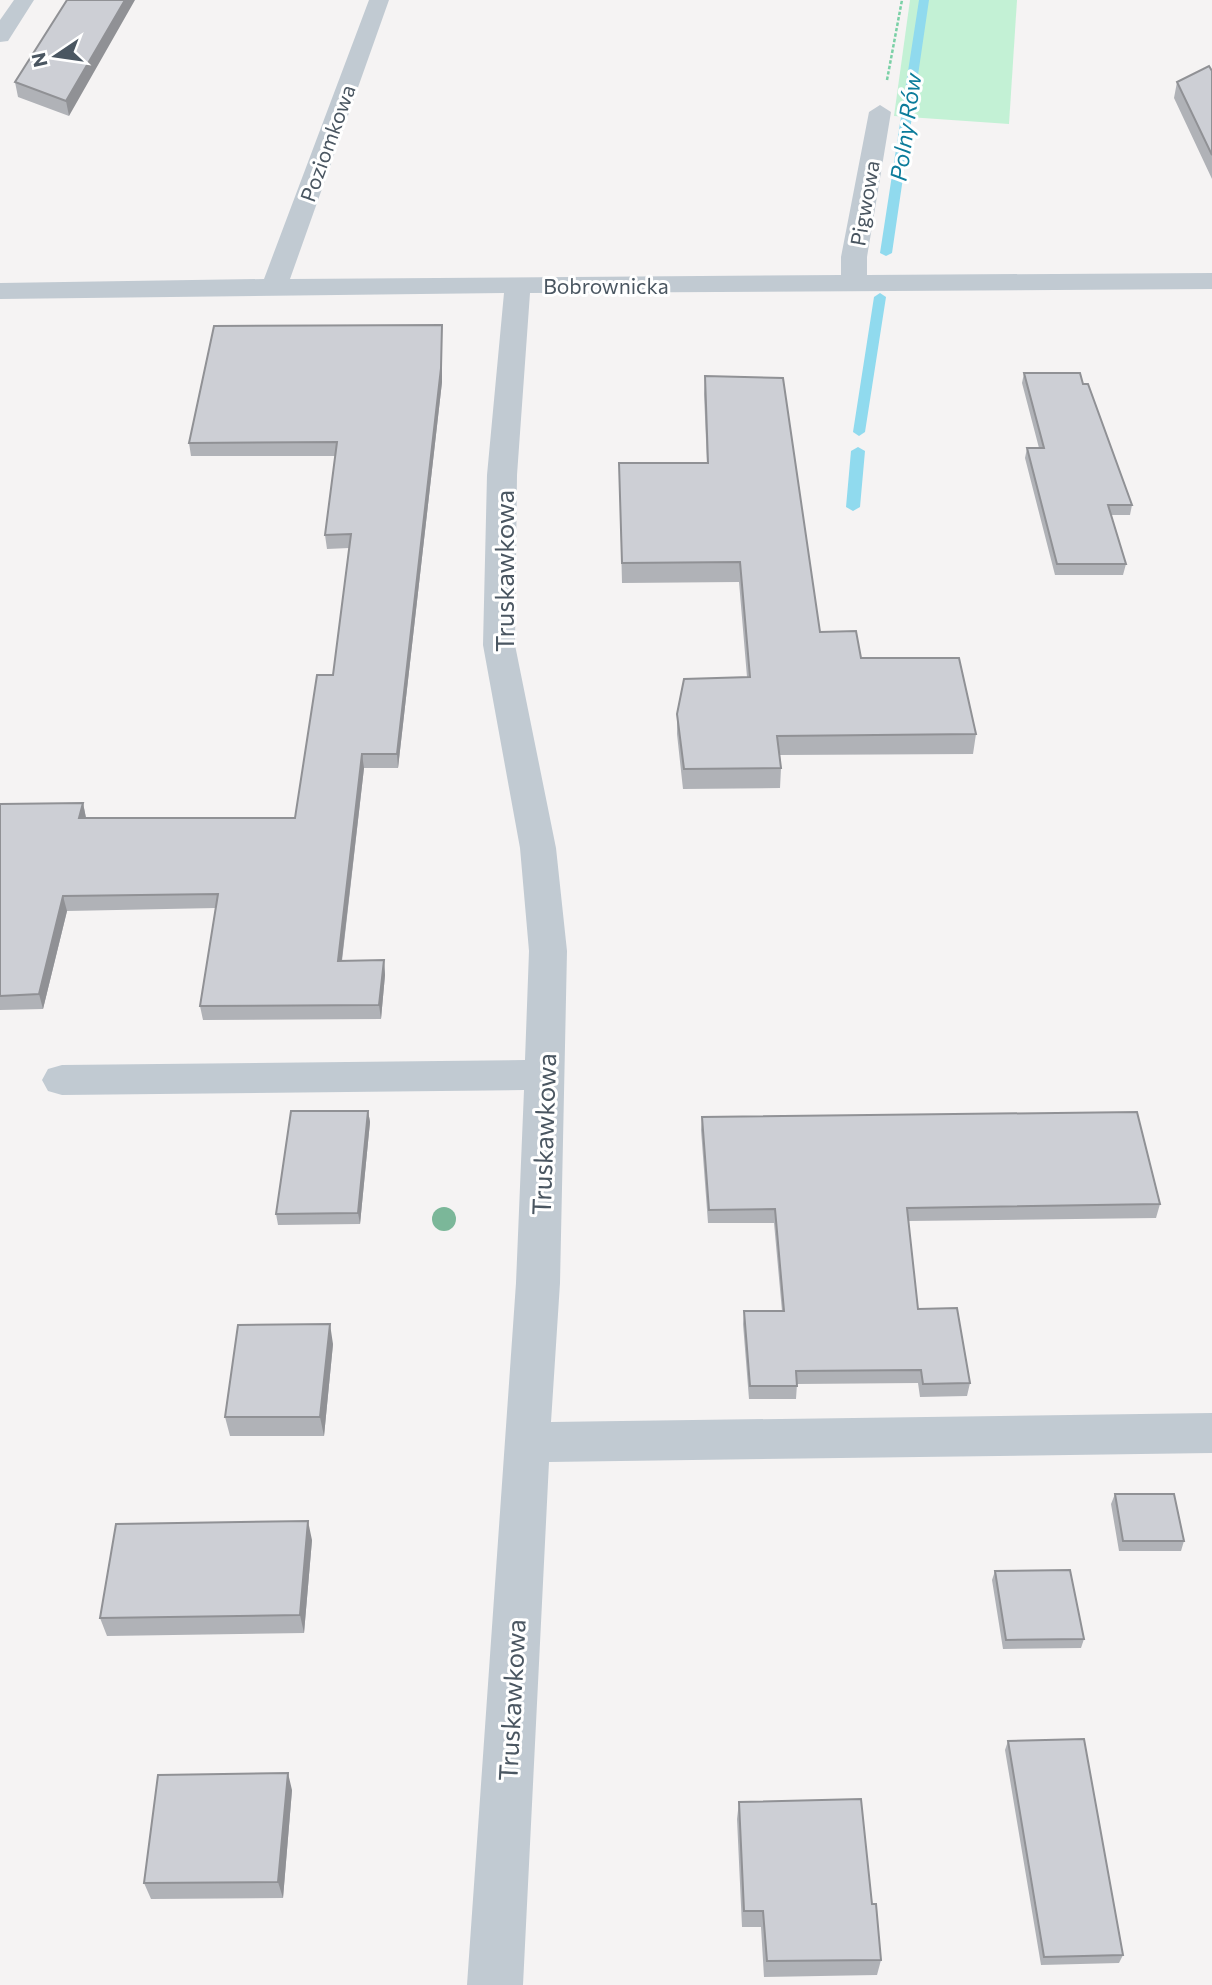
<svg xmlns="http://www.w3.org/2000/svg" width="1212" height="1985" viewBox="0 0 1212 1985" font-family="Commissioner,sans-serif">
<style>
.green{fill:#c3f1d5}
.lines{fill:none;stroke-linecap:round;stroke-linejoin:round}
.stream{fill:#90daee;fill-rule:evenodd}
.path{stroke:#7ad0a6;stroke-width:2.5;stroke-dasharray:3.5 2;stroke-linecap:butt}
.minor{fill:#c1cad2;fill-rule:evenodd}
.tree{fill:#7bb799}
.wall{fill:#b0b2b7}
.shaded-wall{fill:#909195}
.building{fill:#cdcfd5;stroke:#909195;stroke-width:2}
.labels{text-anchor:middle;dominant-baseline:central;stroke-width:6;stroke-linejoin:round;paint-order:stroke}
.far-street-label{font-size:21px;fill:#4a5661;stroke:#fff}
.far-water-label{font-size:23px;font-style:italic;fill:#0c7c9b;stroke:#fff}
.street-label{font-size:26px;fill:#4a5661;stroke:#fff}
</style>
<rect width="100%" height="100%" fill="#f5f3f3"/>
<!-- green -->
<path class="green" d="M 910,0 L 1017,0 L 1009,124 L 894,116 Z"/>
<g class="lines">
<!-- stream -->
<path class="stream" d="M 919,0 L 929,0 L 892,253 L 886,256 L 880,253 Z
M 880,293 L 886,297 L 865,432 L 859,436 L 853,432 L 874,297 Z
M 858,447 L 865,451 L 860,507 L 853,511 L 846,507 L 851,451 Z"/>
<!-- path -->
<path class="path" d="M 887,80 L 902,0"/>
<!-- minor -->
<path class="minor" d="M 14,0 L 34,0 L 8,41 L 0,42 L 0,20 Z
M 369,0 L 389,0 L 290,279 L 841,275 L 841,257 L 869,112 L 880,105 L 891,112 L 867,257 L 867,275 L 1212,273 L 1212,289 L 530,293 L 517,475 L 515,645 L 556,848 L 567,951 L 560,1283 L 551,1422 L 1212,1413 L 1212,1453 L 549,1462 L 523,1985 L 467,1985 L 516,1283 L 524,1090 L 62,1095 L 48,1091 L 42,1080 L 48,1069 L 62,1065 L 525,1060 L 529,951 L 520,848 L 483,645 L 487,475 L 504,293 L 0,299 L 0,283 L 264,279 Z"/>
</g>
<!-- trees -->
<circle class="tree" cx="444" cy="1219" r="12"/>
<!-- wall -->
<path class="wall" d="M 67,0 L 69,116 L 18,97 L 15,82 Z
M 1212,71 L 1212,179 L 1174,98 L 1177,82 Z
M 442,325 L 442,382 L 398,768 L 364,768 L 342,961 L 384,960 L 385,975 L 381,1019 L 203,1020 L 200,1006 L 216,908 L 67,911 L 43,1009 L 0,1010 L 0,804 L 83,803 L 86,818 L 295,818 L 333,675 L 349,548 L 327,549 L 325,535 L 335,456 L 191,456 L 189,443 Z
M 1024,373 L 1083,384 L 1132,505 L 1130,515 L 1111,515 L 1126,564 L 1123,575 L 1055,575 L 1025,458 L 1027,448 L 1039,448 L 1022,383 Z
M 705,376 L 820,632 L 976,734 L 973,754 L 780,755 L 781,768 L 780,788 L 683,789 L 677,734 L 677,714 L 747,677 L 739,582 L 622,583 L 619,463 L 707,463 L 704,394 Z
M 368,1111 L 370,1122 L 360,1224 L 278,1225 L 276,1214 Z
M 702,1117 L 1160,1204 L 1156,1218 L 908,1221 L 918,1309 L 970,1383 L 967,1396 L 920,1397 L 918,1383 L 797,1384 L 796,1399 L 749,1399 L 743,1324 L 744,1311 L 782,1311 L 774,1223 L 708,1223 L 701,1130 Z
M 333,1344 L 324,1436 L 230,1436 L 225,1417 Z
M 1115,1494 L 1184,1541 L 1181,1551 L 1119,1551 L 1111,1504 Z
M 312,1540 L 304,1633 L 107,1636 L 100,1618 Z
M 995,1571 L 1084,1639 L 1081,1648 L 1003,1649 L 992,1580 Z
M 1008,1741 L 1123,1955 L 1119,1963 L 1041,1965 L 1005,1750 Z
M 292,1790 L 283,1898 L 151,1899 L 144,1883 Z
M 739,1802 L 872,1904 L 881,1960 L 877,1975 L 764,1977 L 761,1927 L 742,1927 L 737,1819 Z"/>
<!-- shaded-wall -->
<path class="shaded-wall" d="M 125,0 L 135,0 L 69,116 L 66,101 Z
M 442,325 L 442,382 L 398,768 L 397,754 Z
M 362,754 L 364,768 L 340,975 L 338,961 Z
M 83,803 L 86,818 L 82,833 L 79,818 Z
M 63,896 L 67,911 L 43,1009 L 39,994 Z
M 384,960 L 385,975 L 381,1019 L 379,1005 Z
M 368,1111 L 370,1122 L 360,1224 L 358,1213 Z
M 330,1324 L 333,1344 L 324,1436 L 320,1417 Z
M 308,1521 L 312,1540 L 304,1633 L 300,1615 Z
M 288,1773 L 292,1790 L 283,1898 L 278,1882 Z"/>
<!-- building -->
<path class="building" d="M 67,0 L 125,0 L 66,101 L 15,82 Z
M 1209,66 L 1212,71 L 1212,155 L 1177,82 Z
M 442,325 L 441,368 L 397,754 L 362,754 L 338,961 L 384,960 L 379,1005 L 200,1006 L 218,894 L 63,896 L 39,994 L 0,996 L 0,804 L 83,803 L 79,818 L 295,818 L 317,675 L 333,675 L 351,534 L 325,535 L 337,442 L 189,443 L 214,326 Z
M 1024,373 L 1080,373 L 1083,384 L 1088,384 L 1132,505 L 1108,505 L 1126,564 L 1057,564 L 1027,448 L 1044,448 Z
M 705,376 L 783,378 L 820,632 L 856,631 L 861,658 L 959,658 L 976,734 L 777,736 L 781,768 L 684,769 L 677,714 L 684,679 L 750,677 L 740,562 L 622,563 L 619,463 L 708,463 Z
M 291,1111 L 368,1111 L 358,1213 L 276,1214 Z
M 1137,1112 L 1160,1204 L 907,1208 L 918,1309 L 957,1308 L 970,1383 L 923,1384 L 921,1370 L 796,1371 L 797,1386 L 750,1386 L 744,1311 L 784,1311 L 775,1209 L 709,1210 L 702,1117 Z
M 330,1324 L 320,1417 L 225,1417 L 238,1325 Z
M 1115,1494 L 1174,1494 L 1184,1541 L 1123,1541 Z
M 308,1521 L 300,1615 L 100,1618 L 116,1524 Z
M 1070,1570 L 1084,1639 L 1006,1640 L 995,1571 Z
M 1084,1739 L 1123,1955 L 1044,1957 L 1008,1741 Z
M 288,1773 L 278,1882 L 144,1883 L 158,1775 Z
M 861,1799 L 872,1904 L 876,1904 L 881,1960 L 767,1961 L 763,1911 L 744,1911 L 739,1802 Z"/>
<g class="labels">
<!-- far-street labels -->
<g class="far-street-label">
<text transform="translate(327 143) rotate(-70)">Poziomkowa</text>
<text transform="translate(864 203) rotate(-80)">Pigwowa</text>
<text x="606" y="285">Bobrownicka</text>
</g>
<!-- far-water labels -->
<g class="far-water-label">
<text transform="translate(905 127) rotate(-82)">Polny Rów</text>
</g>
<!-- street labels -->
<g class="street-label">
<text transform="translate(503 571) rotate(-90)">Truskawkowa</text>
<text transform="translate(543 1134) rotate(-88)">Truskawkowa</text>
<text transform="translate(511 1700) rotate(-87)">Truskawkowa</text>
</g>
</g>
<!-- north arrow -->
<g transform="translate(56 56) rotate(257)" stroke="#ffffff" stroke-width="5" paint-order="stroke">
<path d="M0-5L12 26L0 18L-12 26Z" fill="#4a5661"/>
<text y="-10" font-size="19" font-weight="bold" text-anchor="middle" fill="#4a5661">N</text>
</g>
</svg>
